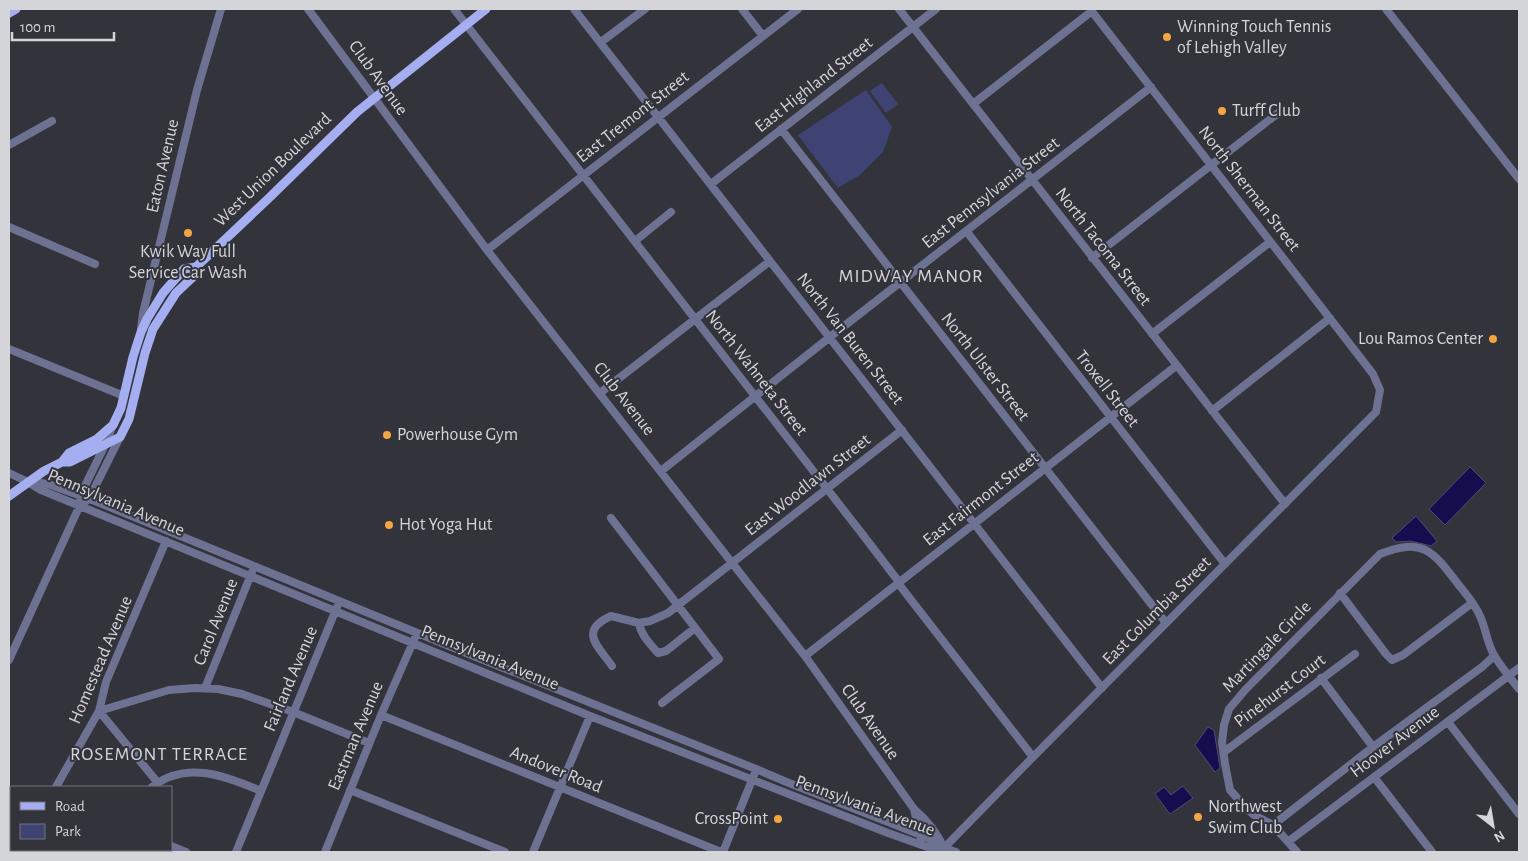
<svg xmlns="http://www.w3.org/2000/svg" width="1528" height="861" viewBox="0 0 1528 861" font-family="'Alegreya Sans',sans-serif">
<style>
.green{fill:#3e4374}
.water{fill:#140d4e;stroke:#4e4978}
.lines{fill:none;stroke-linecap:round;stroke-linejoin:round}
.minor{stroke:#6d7293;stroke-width:8}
.major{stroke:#a5aef0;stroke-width:9}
.poi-dot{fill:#f3a443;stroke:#33343b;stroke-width:2}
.labels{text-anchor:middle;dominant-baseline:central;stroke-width:4;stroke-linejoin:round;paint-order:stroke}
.poi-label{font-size:18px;fill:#d4d5d9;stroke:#33343b;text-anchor:start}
.street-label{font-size:18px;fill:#d4d5d9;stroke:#33343b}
.neighbourhood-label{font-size:19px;letter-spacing:1px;fill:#d4d5d9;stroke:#33343b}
</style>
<rect width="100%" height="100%" fill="#33343b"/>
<!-- green -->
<path class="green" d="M 882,83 L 898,104 L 886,113 L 870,91 Z
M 866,90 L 892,127 L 883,152 L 860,175 L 838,188 L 798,135 Z"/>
<!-- water -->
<path class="water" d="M 1470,467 L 1486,483 L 1445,525 L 1429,509 Z
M 1416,516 L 1437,541 L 1431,546 L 1411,541 L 1396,542 L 1392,538 Z
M 1208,727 L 1214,730 L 1220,768 L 1215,772 L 1195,745 Z
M 1183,786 L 1193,798 L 1170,814 L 1155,794 L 1164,787 L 1171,795 Z"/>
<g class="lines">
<!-- minor -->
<path class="minor" d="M 308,9 L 487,250 L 805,656 L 914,809 C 927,820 937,832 944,848
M 454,9 L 863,535 L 899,582 L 901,587 L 1033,757
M 574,9 L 1102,688
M 742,9 L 763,36
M 899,9 L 1285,504
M 1386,9 L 1519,179
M 601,42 L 645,9
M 973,104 L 1092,11
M 781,129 L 1166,623
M 9,145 L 52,121
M 711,184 L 936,9
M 9,227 L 95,264
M 967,232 L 1225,564
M 635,241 L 671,212
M 487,250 L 798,9
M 1092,258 L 1282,110
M 141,329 L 143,313 L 197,90 L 221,9
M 1152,334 L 1270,242
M 9,349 L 124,396
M 600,393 L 770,261
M 1212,411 L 1330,318
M 661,471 L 830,337 L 1151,87
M 9,473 L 28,482 L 41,490 L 590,716 L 888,833 L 933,849 L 944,848
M 32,482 L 48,484 L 95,501 L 476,657 L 756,769 L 789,783 L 921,835 C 933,840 943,848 956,852
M 86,501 L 89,499 L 120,437
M 611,518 L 719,659 L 662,703
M 1340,593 L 1386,654 L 1392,660 L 1403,655 L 1472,603
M 639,623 C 641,635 650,644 658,653 L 666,651 L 695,628
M 805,656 L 1176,366
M 9,660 L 80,505 L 80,496 L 105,445 L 113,425
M 612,666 C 598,646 578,631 611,616 L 639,623 L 650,621 L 668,613 L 902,430
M 1321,678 L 1373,747
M 205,688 L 252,572
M 381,715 L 721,852
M 1448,722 L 1519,814
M 1224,752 L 1355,654
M 1374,777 L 1432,852
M 158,783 L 99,711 L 169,690 L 195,688 L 218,689 L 242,694 L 293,712 L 369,743
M 56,787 L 99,711 L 106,682 L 166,541
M 152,787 C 186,760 226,776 261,791
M 350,790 L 505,852
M 9,795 L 11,795
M 914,809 L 921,839
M 1273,825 L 1373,747 L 1482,667 L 1494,656
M 1289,841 L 1519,668
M 171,846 L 186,852
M 944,848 L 1033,757 L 1376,412 L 1380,390 L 1373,374 L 1090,9
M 28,852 L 29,850
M 117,852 L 118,850
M 236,852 L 337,607
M 325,852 L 381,715 L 417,633
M 533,852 L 590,716
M 723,852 L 754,775
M 1297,852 L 1273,825 L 1254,815 L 1247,809 L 1230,790 L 1225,764 L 1222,742 L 1224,725 L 1229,709 L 1246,689 L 1380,554 C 1423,537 1433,551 1458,584 C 1466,594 1475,604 1480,616 C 1486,629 1487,643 1494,655 C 1501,667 1511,679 1519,689"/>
<!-- major -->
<path class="major" d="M 9,13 L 16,9
M 62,462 L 70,462 L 120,437 L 129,419 L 145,353 L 153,329 L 176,293 L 195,275 L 196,267
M 9,496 L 44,471 L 62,462 L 69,453 L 97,439 L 113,425 L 121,408 L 133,357 L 141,332 L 147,319 L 163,293 L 184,269 L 196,267 L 270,197 L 357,112 L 486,9"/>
</g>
<!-- markers -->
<g class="poi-dot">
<circle cx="1167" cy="37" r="5"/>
<circle cx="1222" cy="111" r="5"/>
<circle cx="188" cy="233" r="5"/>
<circle cx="1493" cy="339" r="5"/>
<circle cx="387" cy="435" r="5"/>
<circle cx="389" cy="525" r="5"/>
<circle cx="1198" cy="817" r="5"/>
<circle cx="778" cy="819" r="5"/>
</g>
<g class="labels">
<!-- poi labels -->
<g class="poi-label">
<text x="1177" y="27">Winning Touch Tennis<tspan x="1177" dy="21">of Lehigh Valley</tspan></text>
<text x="1232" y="111">Turff Club</text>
<text x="188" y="252" text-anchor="middle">Kwik Way Full<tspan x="188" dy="21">Service Car Wash</tspan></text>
<text x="1483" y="339" text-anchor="end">Lou Ramos Center</text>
<text x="397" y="435">Powerhouse Gym</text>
<text x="399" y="525">Hot Yoga Hut</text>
<text x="1208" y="807">Northwest<tspan x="1208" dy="21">Swim Club</tspan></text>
<text x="768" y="819" text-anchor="end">CrossPoint</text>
</g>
<!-- street labels -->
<g class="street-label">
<text transform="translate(378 78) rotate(54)">Club Avenue</text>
<text transform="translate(814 85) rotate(-38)">East Highland Street</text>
<text transform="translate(633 117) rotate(-38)">East Tremont Street</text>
<text transform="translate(163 166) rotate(-77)">Eaton Avenue</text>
<text transform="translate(273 170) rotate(-44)">West Union Boulevard</text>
<text transform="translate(1249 189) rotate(52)">North Sherman Street</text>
<text transform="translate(991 193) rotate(-38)">East Pennsylvania Street</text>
<text transform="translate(1103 247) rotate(52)">North Tacoma Street</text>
<text transform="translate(850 339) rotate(52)">North Van Buren Street</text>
<text transform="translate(985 367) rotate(52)">North Ulster Street</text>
<text transform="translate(756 373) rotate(52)">North Wahneta Street</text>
<text transform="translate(1107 389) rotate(52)">Troxell Street</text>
<text transform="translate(624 399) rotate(52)">Club Avenue</text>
<text transform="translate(808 485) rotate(-38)">East Woodlawn Street</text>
<text transform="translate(981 499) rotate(-38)">East Fairmont Street</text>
<text transform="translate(116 503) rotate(23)">Pennsylvania Avenue</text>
<text transform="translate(1157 611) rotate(-45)">East Columbia Street</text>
<text transform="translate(216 622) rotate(-68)">Carol Avenue</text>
<text transform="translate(1267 647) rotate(-46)">Martingale Circle</text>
<text transform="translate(490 658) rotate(22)">Pennsylvania Avenue</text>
<text transform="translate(101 660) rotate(-67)">Homestead Avenue</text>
<text transform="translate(291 679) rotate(-67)">Fairland Avenue</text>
<text transform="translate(1280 691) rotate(-37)">Pinehurst Court</text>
<text transform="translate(870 722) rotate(55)">Club Avenue</text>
<text transform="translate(356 736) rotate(-67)">Eastman Avenue</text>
<text transform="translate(1395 742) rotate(-37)">Hoover Avenue</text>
<text transform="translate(556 770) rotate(22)">Andover Road</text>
<text transform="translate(865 806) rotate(20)">Pennsylvania Avenue</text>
</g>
<!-- neighbourhood labels -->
<g class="neighbourhood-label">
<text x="911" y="276">MIDWAY MANOR</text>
<text x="159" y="754">ROSEMONT TERRACE</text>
</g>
</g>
<!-- border -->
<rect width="1528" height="861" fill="none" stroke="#d4d5d9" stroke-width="20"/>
<!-- legend -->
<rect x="10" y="786" width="162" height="65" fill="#33343b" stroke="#73747a"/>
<rect x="20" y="802" width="25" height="8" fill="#a5aef0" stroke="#73747a"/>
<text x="55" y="811" font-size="15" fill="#d4d5d9">Road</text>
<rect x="20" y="824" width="25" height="15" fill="#3e4374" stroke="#73747a"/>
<text x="55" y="836" font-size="15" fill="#d4d5d9">Park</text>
<!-- north arrow -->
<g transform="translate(1493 826) rotate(149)" stroke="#33343b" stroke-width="4" paint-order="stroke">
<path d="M0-4L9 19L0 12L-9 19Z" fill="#d4d5d9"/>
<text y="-8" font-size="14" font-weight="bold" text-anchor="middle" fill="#d4d5d9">N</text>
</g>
<!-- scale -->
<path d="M12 32v8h102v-8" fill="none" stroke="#d4d5d9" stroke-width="2.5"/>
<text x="20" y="32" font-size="15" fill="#d4d5d9" stroke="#33343b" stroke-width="4" paint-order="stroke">100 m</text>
</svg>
